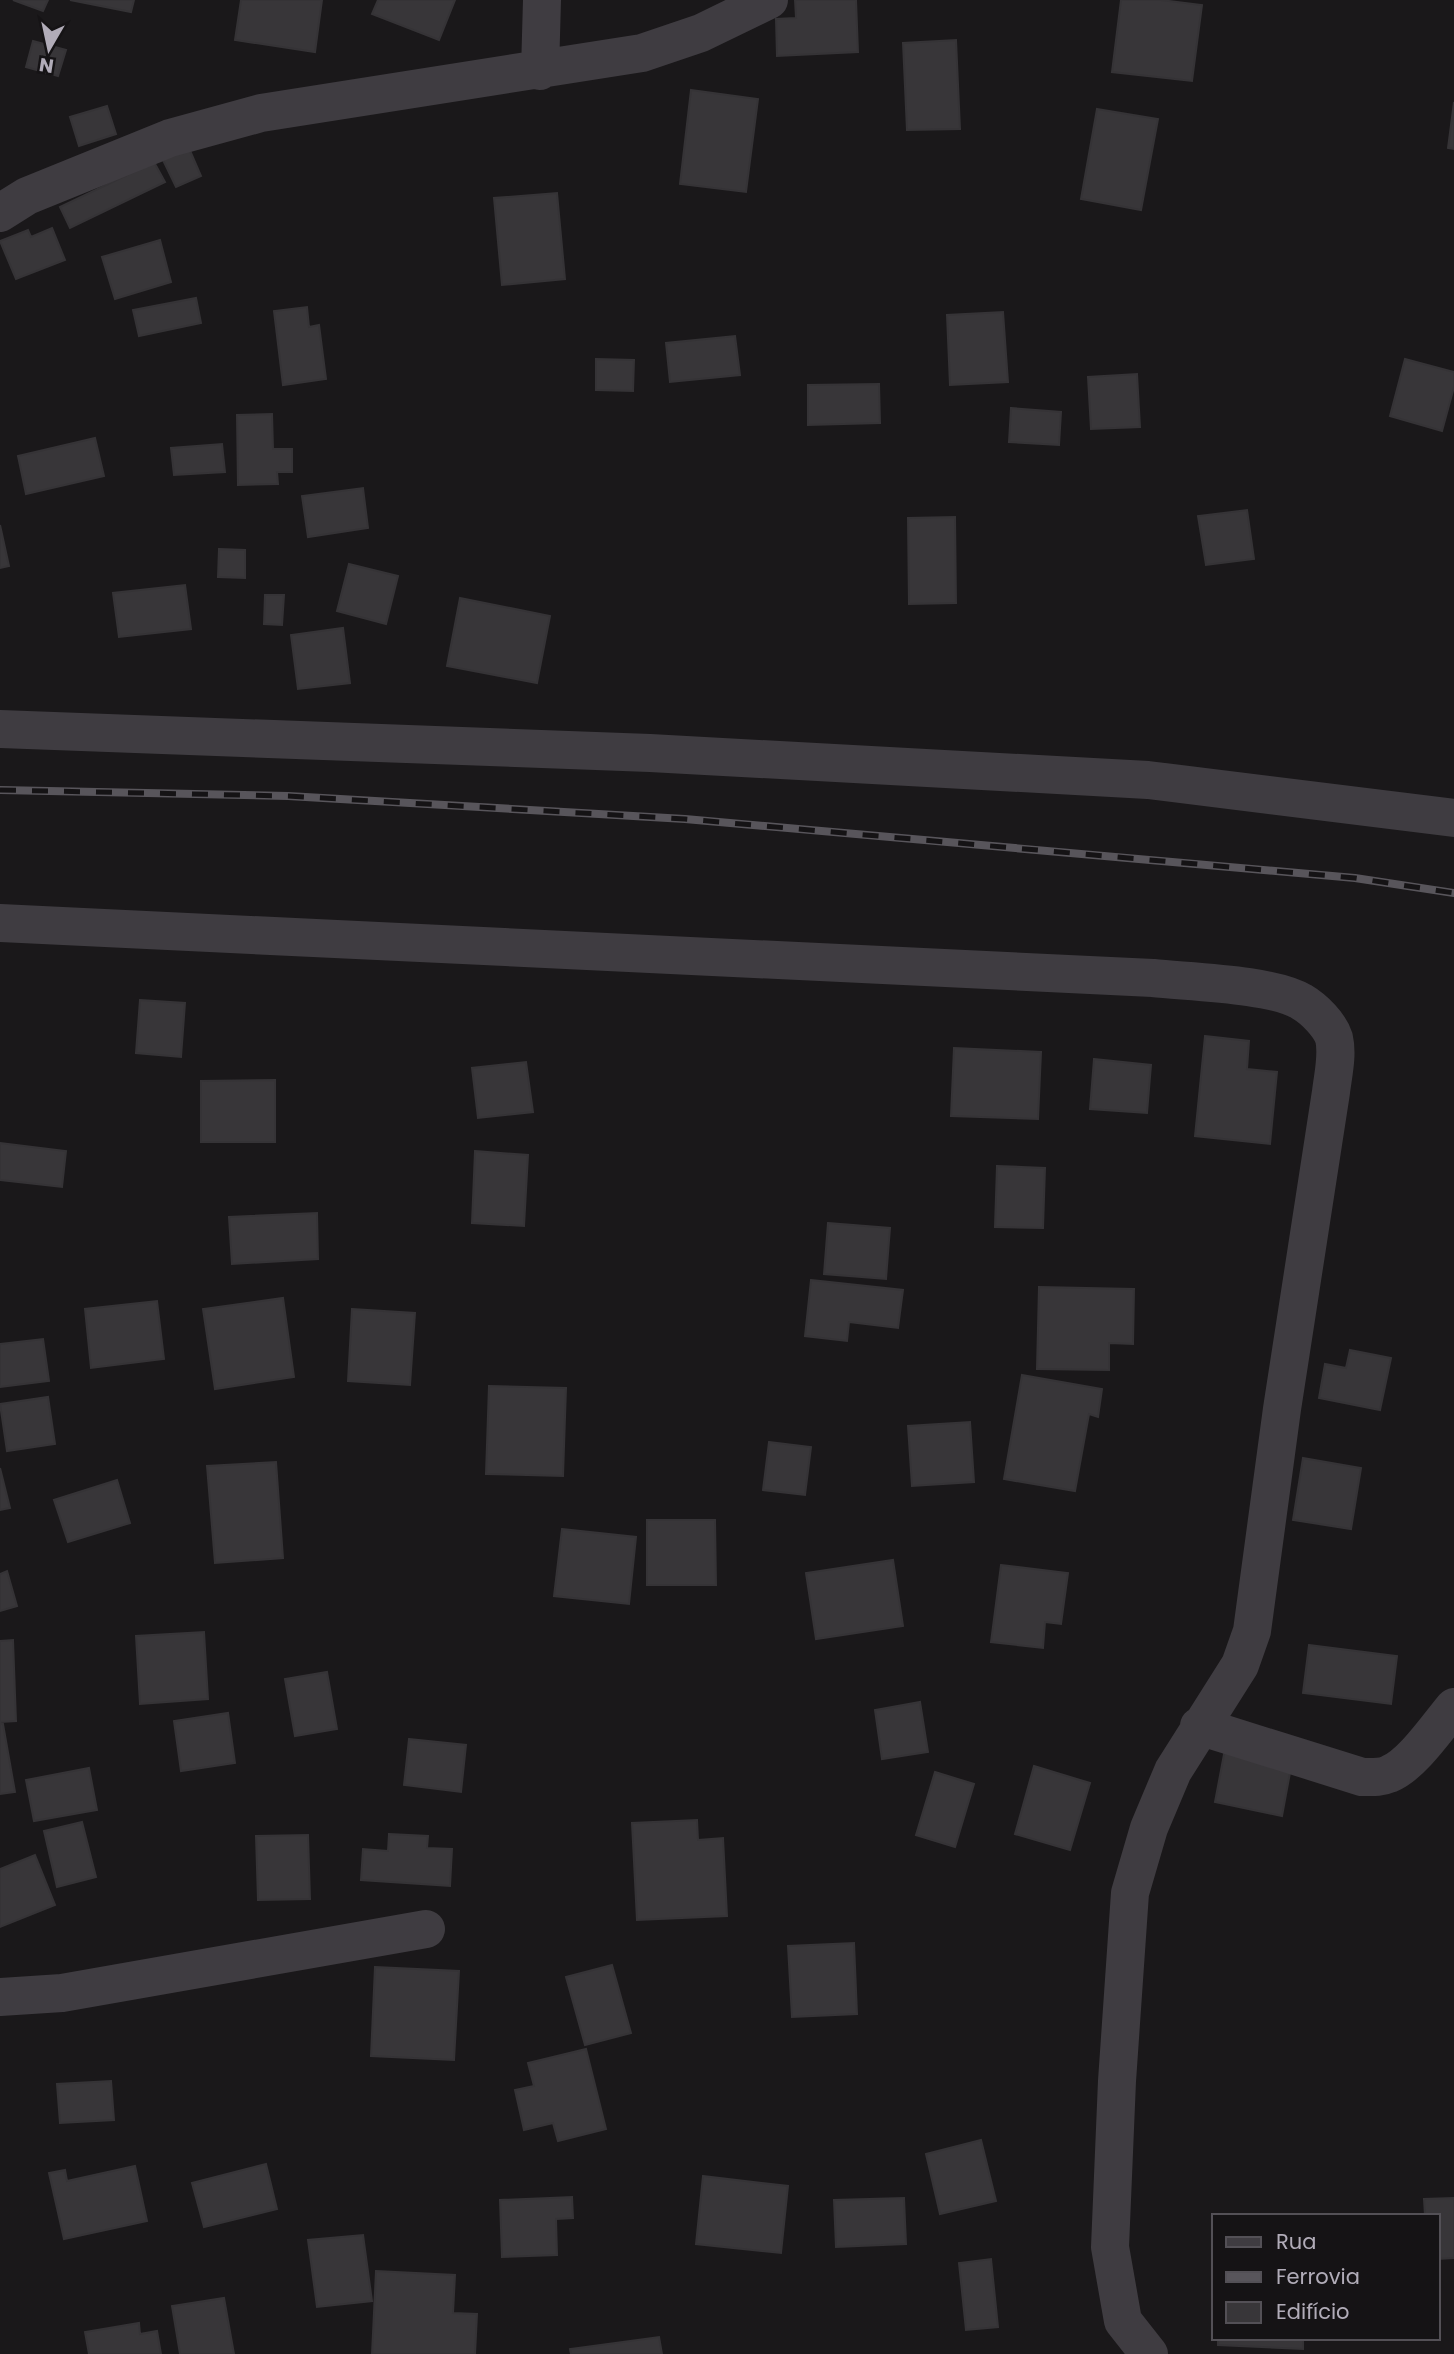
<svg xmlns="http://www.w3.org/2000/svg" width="1454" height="2354" viewBox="0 0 1454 2354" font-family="Poppins,sans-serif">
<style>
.building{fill:#383639;stroke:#353336;stroke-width:2}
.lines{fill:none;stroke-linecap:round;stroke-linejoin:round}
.street{stroke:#3f3c41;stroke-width:38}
.rail-casing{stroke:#58555b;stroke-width:8}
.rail{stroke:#151315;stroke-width:5;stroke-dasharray:16;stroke-linecap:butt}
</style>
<rect width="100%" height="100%" fill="#1a181a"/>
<!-- building -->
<path class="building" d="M 13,0 L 48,0 L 43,11 Z
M 70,0 L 134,0 L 131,12 Z
M 241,0 L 322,0 L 315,52 L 235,40 Z
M 378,0 L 455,0 L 439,40 L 372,14 Z
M 795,0 L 856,0 L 858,52 L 777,56 L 776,19 L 796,18 Z
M 1121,0 L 1161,0 L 1202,5 L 1192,81 L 1112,72 Z
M 956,40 L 960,129 L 907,130 L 903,43 Z
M 33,41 L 66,50 L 58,76 L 26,67 Z
M 691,90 L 758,99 L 746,192 L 680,184 Z
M 1454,102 L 1454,149 L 1448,148 Z
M 107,106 L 116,134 L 79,146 L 70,117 Z
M 1097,109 L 1158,119 L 1141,210 L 1081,199 Z
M 188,146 L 201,176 L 176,187 L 162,158 Z
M 154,162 L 165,182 L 70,228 L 60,207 Z
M 557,193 L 565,279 L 502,285 L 494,198 Z
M 52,228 L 65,260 L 16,279 L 0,241 L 28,230 L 31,237 Z
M 160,240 L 171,282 L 115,299 L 102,257 Z
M 196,298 L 201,323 L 139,336 L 133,310 Z
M 307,307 L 309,327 L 319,325 L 326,379 L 283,385 L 274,311 Z
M 1003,312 L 1008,382 L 950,385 L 947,315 Z
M 735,336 L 740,375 L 670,382 L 666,343 Z
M 596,359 L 634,360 L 633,391 L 596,390 Z
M 1405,359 L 1454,372 L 1454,387 L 1442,431 L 1390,416 Z
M 1137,374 L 1140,427 L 1091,429 L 1088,377 Z
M 879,384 L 880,423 L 808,425 L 808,385 Z
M 1011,408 L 1061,412 L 1059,445 L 1009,442 Z
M 272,414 L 273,449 L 292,449 L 292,472 L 277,472 L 278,484 L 238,485 L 237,415 Z
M 95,438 L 104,476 L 26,494 L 18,456 Z
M 222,444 L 225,472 L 174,475 L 171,448 Z
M 363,488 L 368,528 L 308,537 L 302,496 Z
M 1247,510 L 1254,559 L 1206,565 L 1198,516 Z
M 955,517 L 956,603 L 909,604 L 908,518 Z
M 0,525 L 9,566 L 0,568 Z
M 219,549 L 245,550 L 245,578 L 218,577 Z
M 349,564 L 398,576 L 386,624 L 337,611 Z
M 185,585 L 191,629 L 119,637 L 113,593 Z
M 265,595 L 284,595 L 282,625 L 264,624 Z
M 460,598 L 550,616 L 537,683 L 447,666 Z
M 343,628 L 350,683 L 298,689 L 291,635 Z
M 140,1000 L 185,1003 L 181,1057 L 136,1053 Z
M 1205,1036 L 1249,1041 L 1247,1069 L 1277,1072 L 1270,1144 L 1195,1136 Z
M 954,1048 L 1041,1052 L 1038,1119 L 951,1116 Z
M 1094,1059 L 1151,1065 L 1147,1113 L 1090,1109 Z
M 526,1062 L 533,1112 L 478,1118 L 472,1068 Z
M 275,1080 L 275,1142 L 201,1142 L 201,1081 Z
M 0,1143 L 66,1151 L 62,1187 L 0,1180 Z
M 475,1151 L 528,1155 L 524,1226 L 472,1223 Z
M 997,1166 L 1045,1168 L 1043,1228 L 995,1227 Z
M 317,1213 L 318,1259 L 232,1264 L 229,1217 Z
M 828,1223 L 890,1228 L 886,1279 L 824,1274 Z
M 811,1280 L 903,1290 L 898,1328 L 849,1322 L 847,1341 L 805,1336 Z
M 1039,1287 L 1134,1289 L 1133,1344 L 1109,1343 L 1109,1370 L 1037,1369 Z
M 283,1298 L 294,1377 L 215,1389 L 203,1309 Z
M 157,1301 L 164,1359 L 91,1368 L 85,1309 Z
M 352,1309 L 415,1313 L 410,1385 L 348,1381 Z
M 43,1339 L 49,1381 L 0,1387 L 0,1344 Z
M 1350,1350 L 1391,1358 L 1380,1410 L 1319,1398 L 1325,1364 L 1346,1368 Z
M 1022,1375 L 1102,1389 L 1098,1417 L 1089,1414 L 1075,1491 L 1004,1479 Z
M 489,1386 L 566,1388 L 563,1476 L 486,1474 Z
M 48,1397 L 55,1444 L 7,1451 L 0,1404 Z
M 970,1422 L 974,1482 L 912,1486 L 908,1426 Z
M 769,1442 L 811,1447 L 805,1495 L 763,1490 Z
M 1303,1458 L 1361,1468 L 1351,1529 L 1293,1520 Z
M 276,1462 L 283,1558 L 215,1563 L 207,1466 Z
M 0,1468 L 10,1508 L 0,1510 Z
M 117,1480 L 130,1523 L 68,1542 L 54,1500 Z
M 647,1520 L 715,1520 L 716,1585 L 647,1585 Z
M 562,1529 L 636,1537 L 629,1604 L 554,1596 Z
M 893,1560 L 903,1626 L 816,1639 L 806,1573 Z
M 1001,1565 L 1068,1573 L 1061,1624 L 1045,1622 L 1043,1648 L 991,1642 Z
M 7,1571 L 17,1606 L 0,1611 L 0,1574 Z
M 204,1632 L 208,1699 L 140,1704 L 136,1636 Z
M 13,1640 L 16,1721 L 0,1722 L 0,1641 Z
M 1309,1645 L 1397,1656 L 1391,1704 L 1303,1693 Z
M 327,1672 L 337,1729 L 295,1736 L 285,1679 Z
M 920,1702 L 928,1752 L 882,1759 L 875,1710 Z
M 228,1713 L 235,1763 L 181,1771 L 174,1721 Z
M 0,1724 L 3,1724 L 15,1792 L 0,1794 Z
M 409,1739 L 466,1745 L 461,1792 L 404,1785 Z
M 1225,1749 L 1292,1762 L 1282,1816 L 1215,1802 Z
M 1034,1766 L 1090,1783 L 1070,1850 L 1015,1834 Z
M 89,1768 L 97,1810 L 34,1821 L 26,1780 Z
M 935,1772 L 974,1784 L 955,1847 L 916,1835 Z
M 697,1820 L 698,1840 L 723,1838 L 727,1916 L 637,1920 L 632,1823 Z
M 82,1822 L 96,1877 L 57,1887 L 44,1831 Z
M 389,1834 L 428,1836 L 427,1848 L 452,1849 L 450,1886 L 361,1880 L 363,1849 L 388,1851 Z
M 308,1835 L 310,1899 L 258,1900 L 256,1836 Z
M 35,1855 L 55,1905 L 0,1927 L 0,1869 Z
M 854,1943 L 857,2014 L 792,2017 L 788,1946 Z
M 612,1965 L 631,2033 L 585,2045 L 566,1977 Z
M 375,1967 L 459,1971 L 454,2060 L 371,2056 Z
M 586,2049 L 606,2129 L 558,2141 L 553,2123 L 524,2130 L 515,2090 L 534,2086 L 528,2063 Z
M 111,2081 L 114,2120 L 60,2123 L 57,2084 Z
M 981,2140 L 996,2201 L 940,2214 L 926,2154 Z
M 266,2164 L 277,2209 L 204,2227 L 192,2183 Z
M 135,2166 L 147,2221 L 64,2239 L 49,2173 L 65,2170 L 67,2181 Z
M 703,2176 L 788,2186 L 781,2253 L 696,2244 Z
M 572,2197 L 573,2218 L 556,2219 L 557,2255 L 502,2257 L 500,2200 Z
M 904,2198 L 906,2244 L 836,2247 L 834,2200 Z
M 1454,2198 L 1454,2258 L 1438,2259 L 1438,2216 L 1425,2216 L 1424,2199 Z
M 363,2235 L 372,2301 L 317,2307 L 308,2240 Z
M 991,2259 L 998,2327 L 966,2330 L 959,2263 Z
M 376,2271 L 455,2275 L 453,2313 L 477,2314 L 475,2354 L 372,2354 Z
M 224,2298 L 234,2354 L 180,2354 L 172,2306 Z
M 139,2323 L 140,2334 L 157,2331 L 161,2354 L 89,2354 L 85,2332 Z
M 659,2337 L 662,2354 L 571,2354 L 570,2349 Z
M 1218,2338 L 1303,2338 L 1303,2349 L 1218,2345 Z"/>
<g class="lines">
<!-- street -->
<path class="street" d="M 540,71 L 542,0
M 0,213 L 27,196 L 170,138 L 261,113 L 642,53 L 701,33 L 769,0
M 0,729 L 650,753 L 1148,780 L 1454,818
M 0,923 L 1153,978 C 1190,982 1273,984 1302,1002 C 1314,1009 1330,1025 1334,1038 C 1338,1055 1333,1075 1331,1092 L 1282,1409 L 1252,1631 L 1240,1665 L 1173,1771 L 1149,1828 L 1130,1893 L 1117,2081 L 1110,2247 L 1123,2321 L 1149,2354
M 1199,1726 L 1362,1777 C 1371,1777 1380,1778 1389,1774 C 1412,1765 1438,1726 1454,1707
M 0,1997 L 62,1993 L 426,1929"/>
<!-- rail casing -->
<g class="rail-casing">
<path id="rail" d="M 0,790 L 288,796 L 685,819 L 1355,878 L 1454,893"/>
</g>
<!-- rail -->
<use href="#rail" class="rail"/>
</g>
<!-- legend -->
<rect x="1212" y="2214" width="228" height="126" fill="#151315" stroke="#535056" stroke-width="2"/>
<rect x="1226" y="2237" width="35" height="10" fill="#3f3c41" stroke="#535056" stroke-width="2"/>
<text x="1276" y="2249" font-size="21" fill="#b1acb8">Rua</text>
<rect x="1226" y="2272" width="35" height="10" fill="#58555b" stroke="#535056" stroke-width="2"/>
<text x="1276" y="2284" font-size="21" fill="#b1acb8">Ferrovia</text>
<rect x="1226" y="2302" width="35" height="21" fill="#383639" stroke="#535056" stroke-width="2"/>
<text x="1276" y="2319" font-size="21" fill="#b1acb8">Edifício</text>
<!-- north arrow -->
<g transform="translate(49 49) rotate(189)" stroke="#151315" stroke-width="5" paint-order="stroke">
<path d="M0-5L12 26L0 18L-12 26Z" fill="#b1acb8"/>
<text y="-10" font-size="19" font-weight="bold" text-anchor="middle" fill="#b1acb8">N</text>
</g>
</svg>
